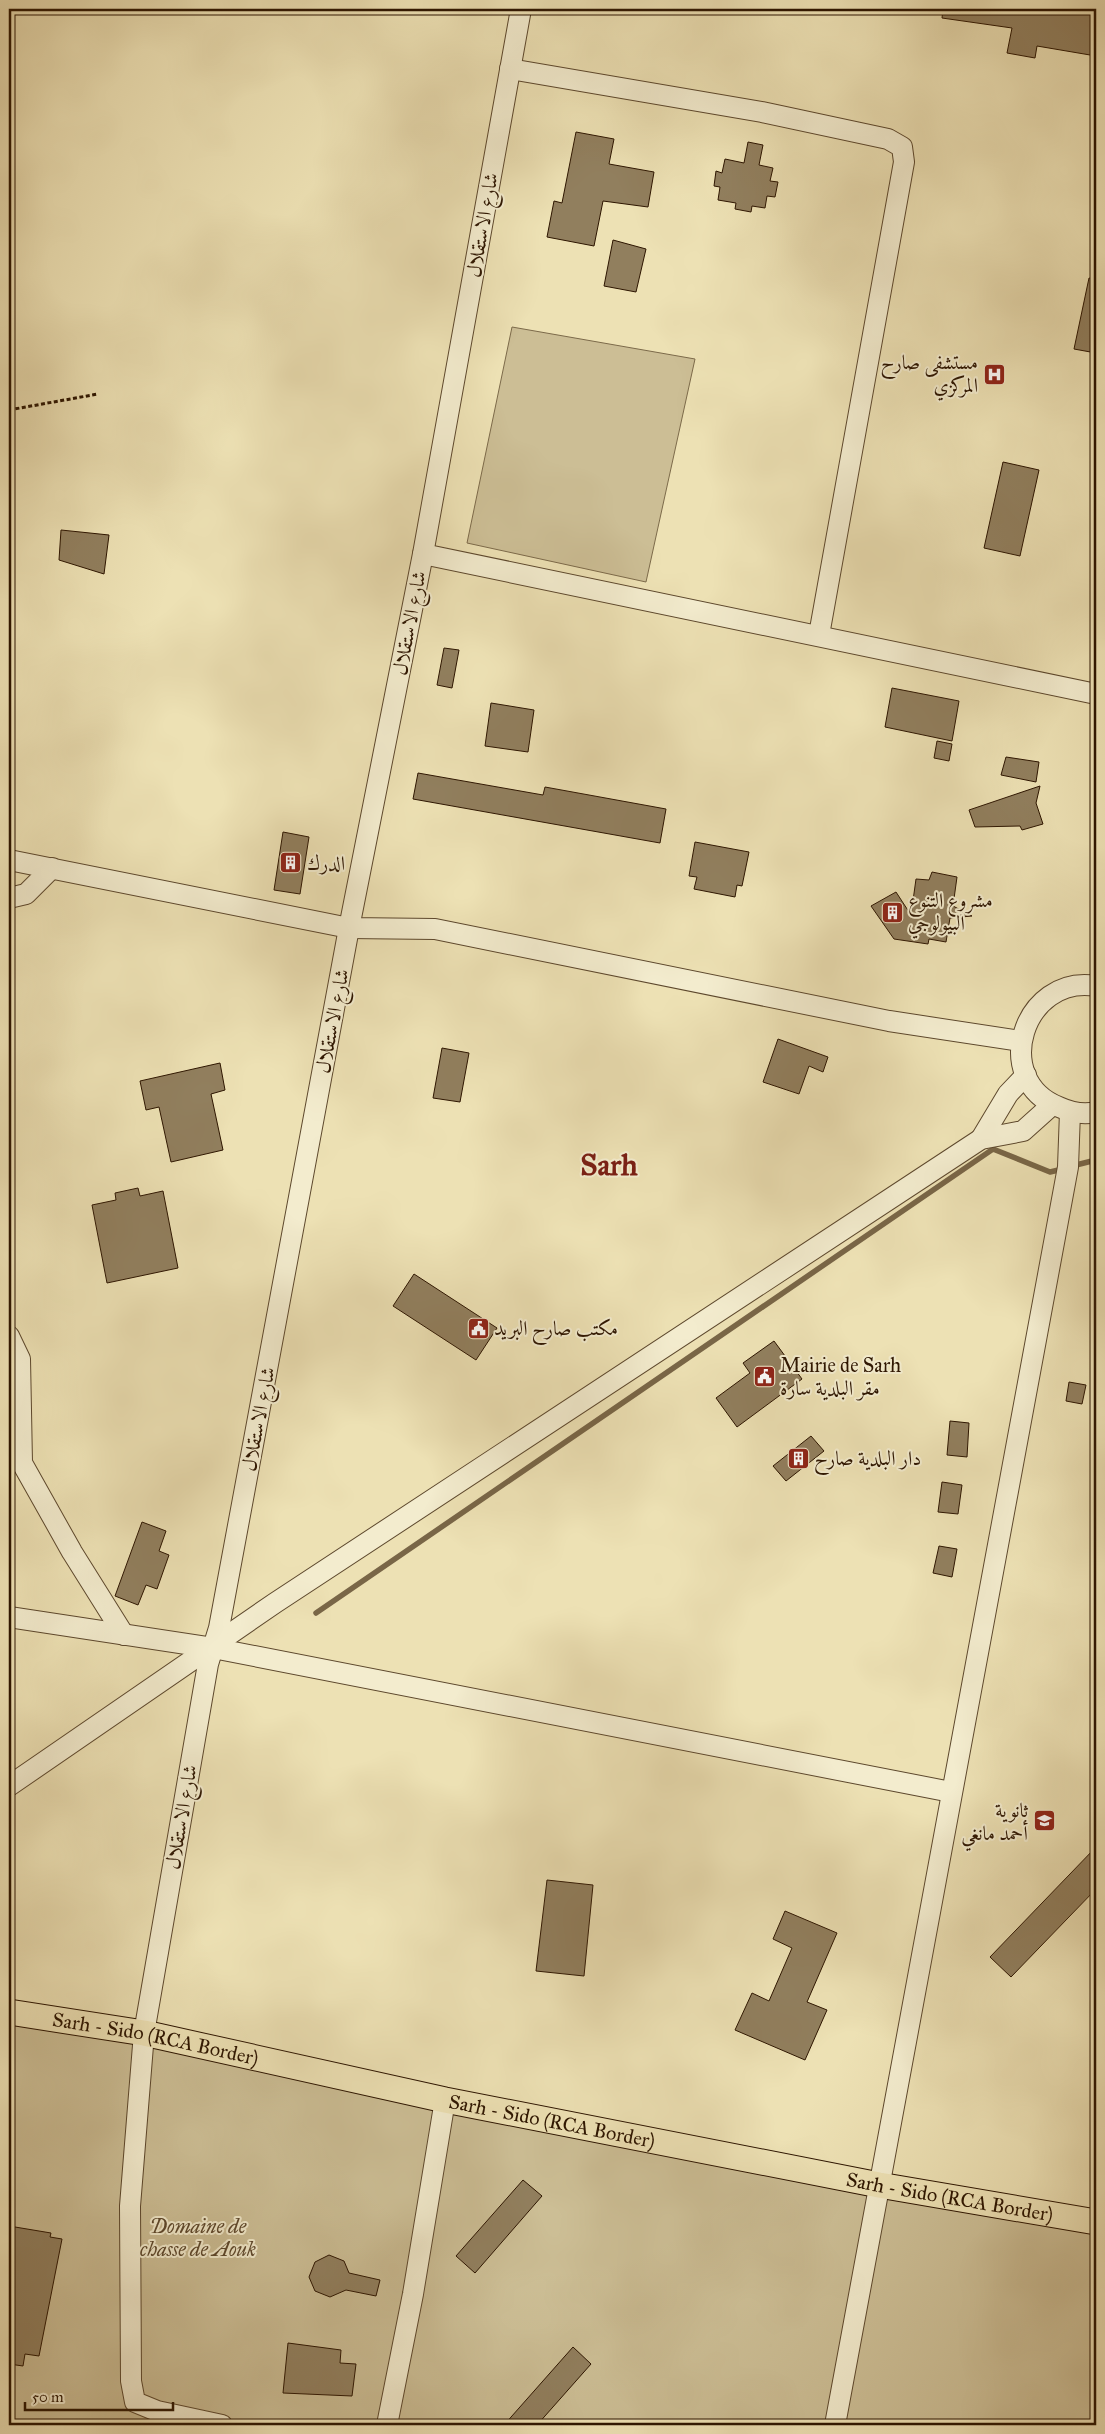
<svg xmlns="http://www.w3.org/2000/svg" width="1105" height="2434" viewBox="0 0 1105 2434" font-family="'IM FELL Great Primer',Amiri,serif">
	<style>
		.green { fill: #ccbe95; stroke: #7c6a4a }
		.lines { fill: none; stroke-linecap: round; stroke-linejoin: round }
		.stream { stroke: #796647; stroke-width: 5.5 }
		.building { fill: #917f5e; stroke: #2d1500 }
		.minor-casing { stroke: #5d482d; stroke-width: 22 }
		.major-casing { stroke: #2d1500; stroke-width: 27 }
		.path { stroke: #2d1500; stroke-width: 3; stroke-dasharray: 4 2.5; stroke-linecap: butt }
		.minor { stroke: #f3ecce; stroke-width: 20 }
		.major { stroke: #ede1b4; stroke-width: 25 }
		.labels { text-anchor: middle; stroke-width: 4; stroke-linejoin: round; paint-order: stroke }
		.street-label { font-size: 20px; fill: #2d1500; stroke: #f3ecce }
		.poi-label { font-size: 20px; fill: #2d1500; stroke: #f3ecce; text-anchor: start }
		.park-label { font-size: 20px; font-style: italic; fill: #5d482d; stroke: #f3ecce }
		.town-label { font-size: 30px; font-weight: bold; fill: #7a1f14; stroke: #f3ecce }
	</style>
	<rect width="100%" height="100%" fill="#ede1b4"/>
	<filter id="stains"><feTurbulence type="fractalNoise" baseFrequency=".004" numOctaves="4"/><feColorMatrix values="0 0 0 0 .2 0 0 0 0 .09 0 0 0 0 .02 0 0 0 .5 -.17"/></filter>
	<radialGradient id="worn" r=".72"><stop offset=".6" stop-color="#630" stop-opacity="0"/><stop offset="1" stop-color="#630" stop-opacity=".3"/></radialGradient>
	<!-- green -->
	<g class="green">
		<path d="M512,327L695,359L646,582L467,543Z"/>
		<path d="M9,2012L1096,2222V2425H9Z"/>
	</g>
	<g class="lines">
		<!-- stream -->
		<g class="stream">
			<path d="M1072,1166L1096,1160"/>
			<path d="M316,1613L993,1149L1050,1172L1063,1169"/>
		</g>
	</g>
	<!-- building -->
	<g class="building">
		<path d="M943,9H1096V56L1037,46L1035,58L1007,53L1012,28L942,18Z"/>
		<path d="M576,132L614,139L609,164L654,172L648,207L603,201L594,246L547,237L554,201L562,203Z"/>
		<path d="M748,142L763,145L759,165L773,168L770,181L778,182L775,197L767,196L765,208L752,206L751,212L735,209L736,203L718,200L720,187L714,186L716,171L722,173L725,159L744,163Z"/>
		<path d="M613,240L646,249L636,292L604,286Z"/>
		<path d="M1089,278L1096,279V353L1074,349Z"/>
		<path d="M1003,462L1039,470L1020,556L984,548Z"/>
		<path d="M61,530L109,535L104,574L59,560Z"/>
		<path d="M444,648L459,650L452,688L437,685Z"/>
		<path d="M892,688L959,701L952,741L885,727Z"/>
		<path d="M491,703L534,710L528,752L485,746Z"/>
		<path d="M937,741L952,744L949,761L934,758Z"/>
		<path d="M1006,757L1039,762L1036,782L1001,775Z"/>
		<path d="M418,773L543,795L545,787L666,809L660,843L413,799Z"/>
		<path d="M1040,786L1036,803L1043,824L1022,830L1020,826L975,827L969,810Z"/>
		<path d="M283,832L309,837L300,894L274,890Z"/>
		<path d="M695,842L749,852L742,886L737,885L735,897L694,889L697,877L689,876Z"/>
		<path d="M932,872L957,877L953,906L972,916L950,918L946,942L929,939L928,944L894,939L871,906L896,892L911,915L916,879L929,880Z"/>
		<path d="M778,1039L828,1057L823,1072L809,1066L799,1094L763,1082Z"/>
		<path d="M442,1048L469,1053L460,1102L433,1098Z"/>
		<path d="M220,1063L225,1090L211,1094L223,1150L171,1162L159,1107L146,1110L140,1081Z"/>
		<path d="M138,1188L140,1196L163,1191L178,1268L107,1283L92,1205L116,1200L115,1193Z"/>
		<path d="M414,1274L497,1328L476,1360L393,1306Z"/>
		<path d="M774,1341L802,1379L737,1427L716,1398L750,1373L743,1363Z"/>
		<path d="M1069,1382L1086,1385L1082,1404L1066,1401Z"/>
		<path d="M950,1421L969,1423L967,1457L947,1455Z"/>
		<path d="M811,1436L824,1451L786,1481L773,1466Z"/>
		<path d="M942,1482L962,1485L958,1514L938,1512Z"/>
		<path d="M142,1522L166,1531L159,1551L169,1555L157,1589L146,1585L138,1605L115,1596Z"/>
		<path d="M939,1546L957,1549L952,1577L933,1573Z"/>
		<path d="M1096,1847V1889L1011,1977L990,1957Z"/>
		<path d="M547,1880L593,1885L584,1976L536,1971Z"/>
		<path d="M785,1911L837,1933L807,2002L827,2010L805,2060L735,2030L752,1993L769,2001L792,1948L773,1939Z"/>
		<path d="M523,2180L542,2196L475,2273L456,2256Z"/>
		<path d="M9,2226L51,2233L50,2237L62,2239L39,2356L25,2354L23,2366L9,2364Z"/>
		<path d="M329,2255L344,2261L349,2273L380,2280L376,2296L346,2290L330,2297L315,2291L309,2277L315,2262Z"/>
		<path d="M288,2343L341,2350L340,2363L356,2364L352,2396L283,2393Z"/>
		<path d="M573,2347L591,2364L537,2425H504Z"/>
	</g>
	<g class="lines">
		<defs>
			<g id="minor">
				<path d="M510,69L762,112L888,139L902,147L904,162L819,635"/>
				<path d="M423,554L1096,694"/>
				<path d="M9,860L349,928L435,929L889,1021L1021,1041"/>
				<path d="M9,898L26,894L52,868"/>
				<path d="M1096,986C1023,974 990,1080 1059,1107C1070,1112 1084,1115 1096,1112"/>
				<path d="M981,1139L1008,1094L1026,1075"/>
				<path d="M9,1336L20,1359L22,1463L72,1552L124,1635"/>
				<path d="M9,1617L213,1648L951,1792"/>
				<path d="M9,1786L275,1603L981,1139L1023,1131L1052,1105"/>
				<path d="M222,2425L157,2411L135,2402L131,2381L130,2206L144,2033L208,1664L219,1628L349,928L423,554L521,9"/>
				<path d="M387,2425L413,2294L445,2100"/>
				<path d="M835,2425L1068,1167L1070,1112"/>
			</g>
			<g id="major">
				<path id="s1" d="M9,2012L144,2033L445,2100L879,2185L1096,2222"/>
			</g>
		</defs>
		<!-- minor casing -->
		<use href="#minor" class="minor-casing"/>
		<!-- major casing -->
		<use href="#major" class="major-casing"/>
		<!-- path -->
		<path class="path" d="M9,410L98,394"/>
		<!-- minor -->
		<use href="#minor" class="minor"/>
		<!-- major -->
		<use href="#major" class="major"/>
	</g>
	<!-- icons -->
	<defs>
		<symbol id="hospital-square" viewBox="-11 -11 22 22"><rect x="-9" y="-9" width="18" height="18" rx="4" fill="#8f2418" stroke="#f3ecce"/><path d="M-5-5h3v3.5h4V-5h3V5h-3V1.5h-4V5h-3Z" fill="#fff"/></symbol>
		<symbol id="building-square" viewBox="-11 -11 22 22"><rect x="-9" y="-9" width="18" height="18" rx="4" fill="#8f2418" stroke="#f3ecce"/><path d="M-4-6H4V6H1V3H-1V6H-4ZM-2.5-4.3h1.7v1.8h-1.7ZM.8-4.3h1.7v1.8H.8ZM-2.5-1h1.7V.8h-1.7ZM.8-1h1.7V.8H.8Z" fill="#fff"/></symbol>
		<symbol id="civic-square" viewBox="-11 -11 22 22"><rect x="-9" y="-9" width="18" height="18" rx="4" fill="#8f2418" stroke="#f3ecce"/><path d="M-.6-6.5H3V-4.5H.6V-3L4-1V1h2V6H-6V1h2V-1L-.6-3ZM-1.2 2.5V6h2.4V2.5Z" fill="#fff"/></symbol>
		<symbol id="school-square" viewBox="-11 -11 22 22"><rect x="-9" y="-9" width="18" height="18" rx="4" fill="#8f2418" stroke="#f3ecce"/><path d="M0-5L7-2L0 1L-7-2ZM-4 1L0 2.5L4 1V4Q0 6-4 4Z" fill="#fff"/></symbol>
	</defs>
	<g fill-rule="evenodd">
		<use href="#hospital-square" x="982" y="362" width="25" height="25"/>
		<use href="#building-square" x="278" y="850" width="25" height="25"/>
		<use href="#building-square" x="880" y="900" width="25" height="25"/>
		<use href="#civic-square" x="466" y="1316" width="25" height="25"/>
		<use href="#civic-square" x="752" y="1364" width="25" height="25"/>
		<use href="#building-square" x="786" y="1446" width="25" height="25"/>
		<use href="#school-square" x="1032" y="1808" width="25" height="25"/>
	</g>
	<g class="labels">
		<!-- street labels -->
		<g class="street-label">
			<text transform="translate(482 225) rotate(-80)" y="7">شارع الاستقلال</text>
			<text transform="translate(409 623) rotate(-79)" y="7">شارع الاستقلال</text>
			<text transform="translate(332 1021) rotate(-79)" y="7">شارع الاستقلال</text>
			<text transform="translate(258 1419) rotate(-79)" y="7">شارع الاستقلال</text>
			<text transform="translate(181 1817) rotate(-80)" y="7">شارع الاستقلال</text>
			<text dy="7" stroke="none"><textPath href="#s1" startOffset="149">Sarh - Sido (RCA Border)</textPath></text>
			<text dy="7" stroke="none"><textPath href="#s1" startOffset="554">Sarh - Sido (RCA Border)</textPath></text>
			<text dy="7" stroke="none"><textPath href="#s1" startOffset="959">Sarh - Sido (RCA Border)</textPath></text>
		</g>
		<!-- poi labels -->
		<g class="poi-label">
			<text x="978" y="369" text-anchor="end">مستشفى صارح<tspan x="978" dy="23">المركزي</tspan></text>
			<text x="307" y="870">الدرك</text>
			<text x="908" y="907">مشروع التنوع<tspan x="908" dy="23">البيولوجي</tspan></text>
			<text x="494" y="1335">مكتب صارح البريد</text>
			<text x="780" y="1372">Mairie de Sarh<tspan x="780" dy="23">مقر البلدية سارة</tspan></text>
			<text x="814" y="1465">دار البلدية صارح</text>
			<text x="1028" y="1817" text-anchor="end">ثانوية<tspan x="1028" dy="23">أحمد مانغي</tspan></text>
		</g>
		<!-- park labels -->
		<g class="park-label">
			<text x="198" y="2233">Domaine de<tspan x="198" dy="23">chasse de Aouk</tspan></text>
		</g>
		<!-- town labels -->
		<g class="town-label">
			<text x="609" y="1175">Sarh</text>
		</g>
	</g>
	<!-- margin -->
	<rect width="1105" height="2434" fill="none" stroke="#ede1b4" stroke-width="30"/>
	<rect x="10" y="10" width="1085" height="2414" fill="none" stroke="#2d1500" stroke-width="2.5"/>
	<rect x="15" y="15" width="1075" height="2404" fill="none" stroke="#2d1500"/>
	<!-- scale -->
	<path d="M25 2402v8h148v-8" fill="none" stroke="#2d1500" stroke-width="2.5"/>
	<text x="32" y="2402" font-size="15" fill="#2d1500" stroke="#f3ecce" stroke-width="4" paint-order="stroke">50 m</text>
	<rect width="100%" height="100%" filter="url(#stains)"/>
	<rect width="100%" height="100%" fill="url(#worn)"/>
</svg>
